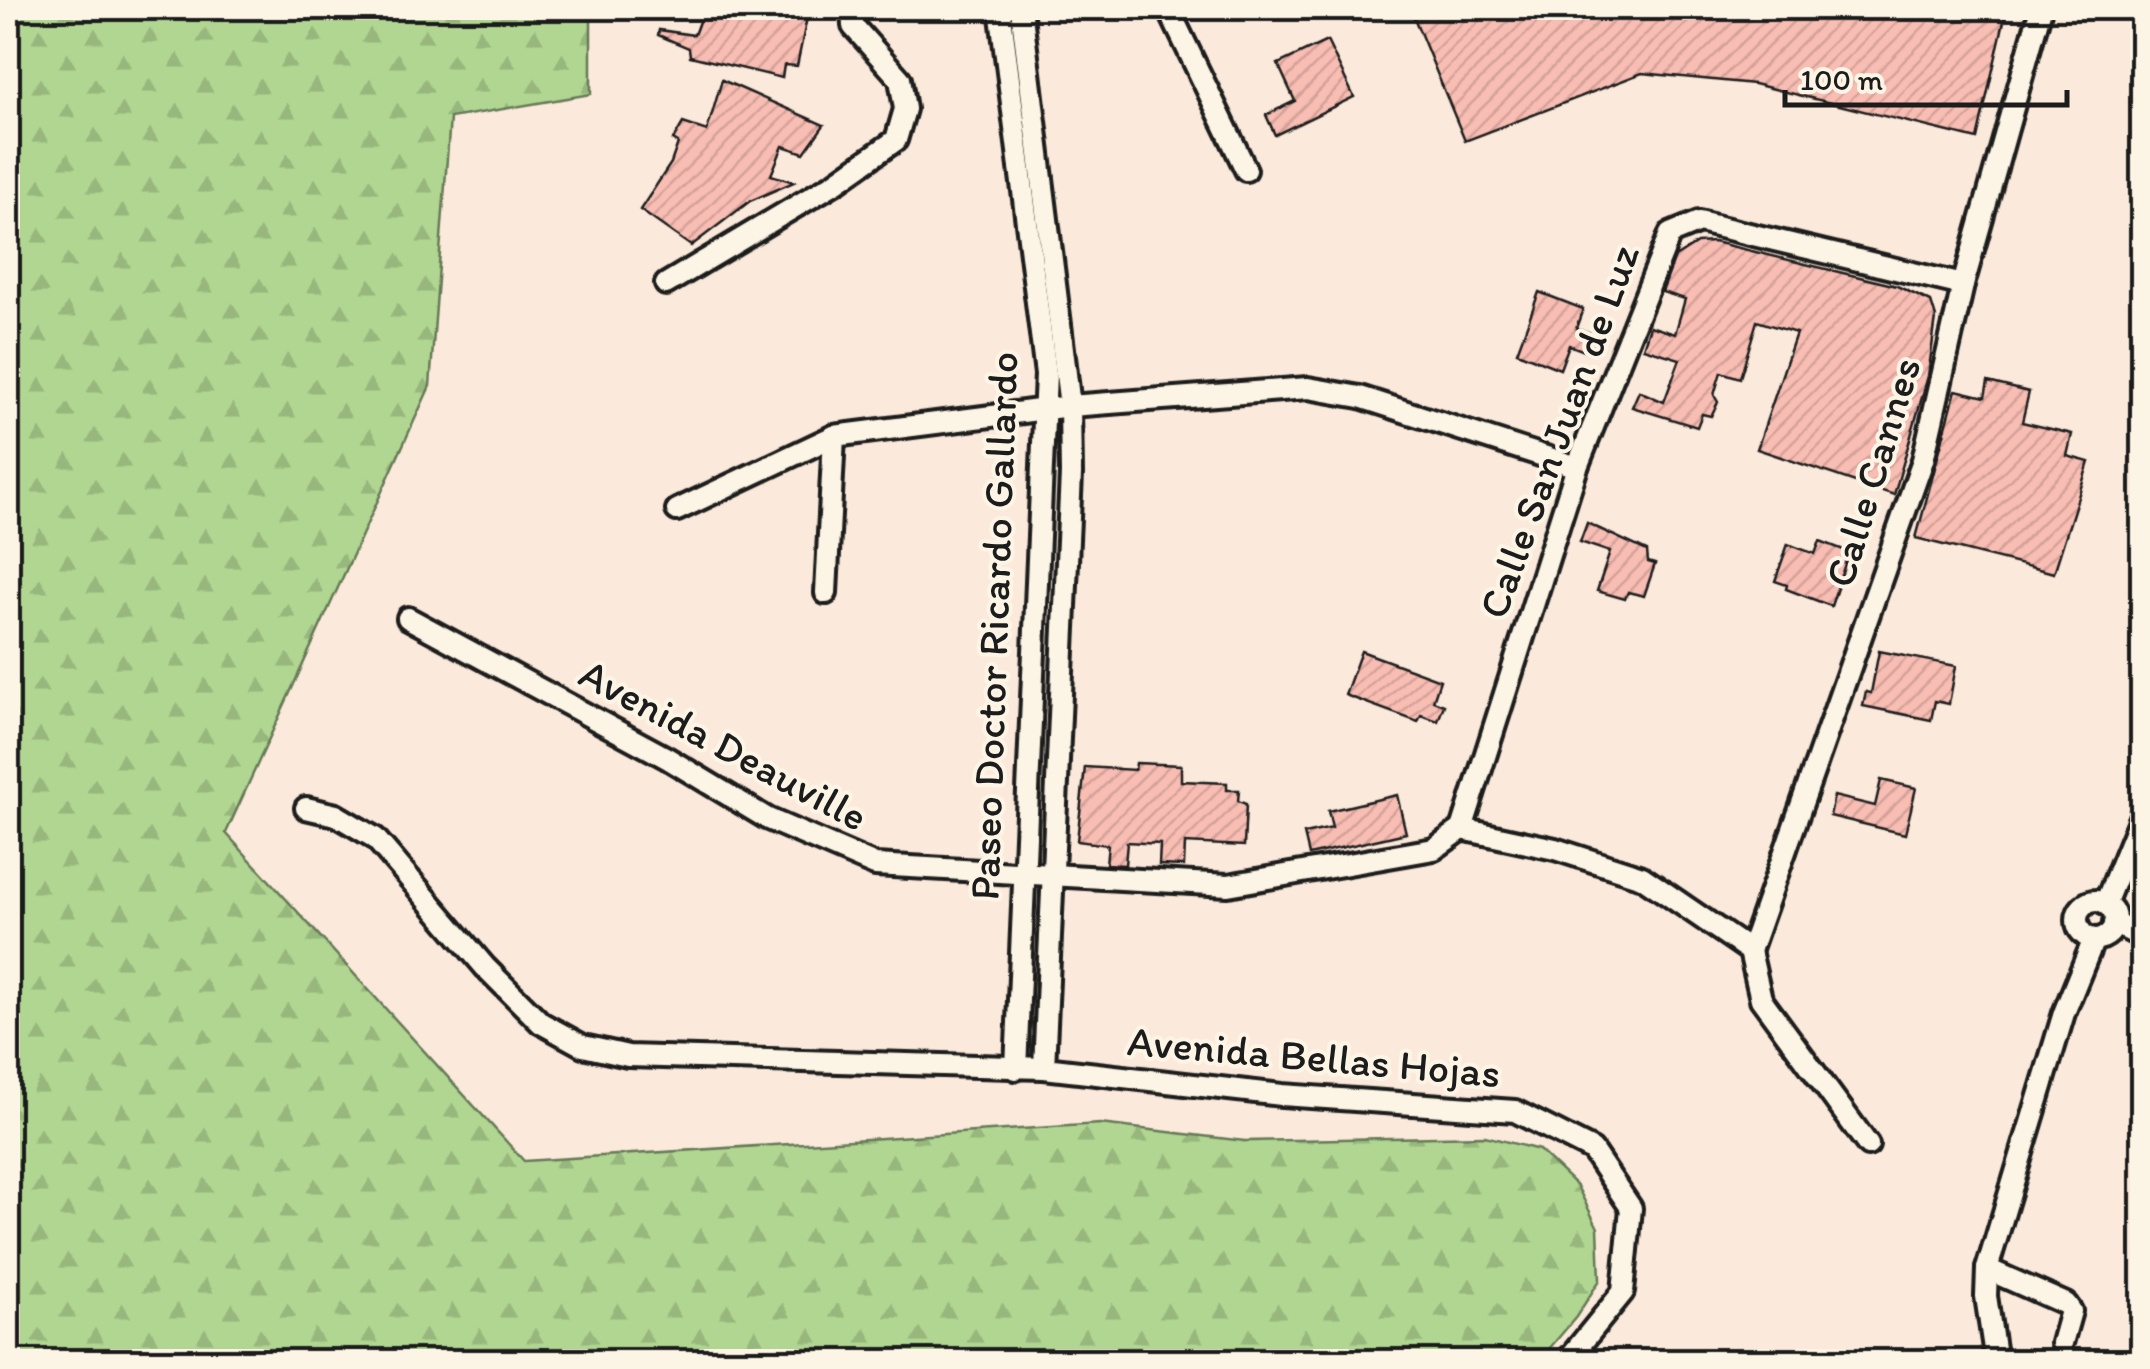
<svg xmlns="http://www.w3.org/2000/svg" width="2150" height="1369" viewBox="0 0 2150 1369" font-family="Itim,sans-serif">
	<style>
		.forest { fill: url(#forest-firs); stroke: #667957; stroke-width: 2.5 }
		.building { fill: url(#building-hatch); stroke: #1c1c1c; stroke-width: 2.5 }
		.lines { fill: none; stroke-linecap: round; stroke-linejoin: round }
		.street-casing { stroke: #1c1c1c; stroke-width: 28 }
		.street { stroke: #fcf5e5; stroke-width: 20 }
		.labels { text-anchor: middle; stroke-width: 8; stroke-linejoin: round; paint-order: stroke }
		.street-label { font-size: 42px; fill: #1c1c1c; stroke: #fcf5e5 }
	</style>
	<defs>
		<pattern id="forest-firs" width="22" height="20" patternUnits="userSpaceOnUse" patternTransform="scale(2.5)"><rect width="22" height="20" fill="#b0d692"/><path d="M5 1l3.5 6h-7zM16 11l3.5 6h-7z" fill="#97b77d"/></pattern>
		<pattern id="building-hatch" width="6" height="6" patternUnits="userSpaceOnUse" patternTransform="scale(2.5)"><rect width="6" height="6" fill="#f8bdb3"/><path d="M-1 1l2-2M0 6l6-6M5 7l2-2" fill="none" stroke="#d4a299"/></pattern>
	</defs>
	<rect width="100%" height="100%" fill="#fbeadb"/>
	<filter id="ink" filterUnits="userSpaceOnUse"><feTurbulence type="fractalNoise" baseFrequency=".01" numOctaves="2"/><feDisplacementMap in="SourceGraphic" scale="20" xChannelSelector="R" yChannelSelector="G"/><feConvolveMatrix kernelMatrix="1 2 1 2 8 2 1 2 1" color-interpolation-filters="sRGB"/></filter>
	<g filter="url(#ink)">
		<!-- forest -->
		<path class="forest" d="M8,8H591V94L450,118L430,386L226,833L524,1161L1100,1124L1245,1141L1485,1136L1539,1150L1577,1186L1598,1228L1600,1280L1576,1317L1538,1362L8,1361Z"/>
		<!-- building -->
		<g class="building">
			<path d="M704,8H809L797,66L784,65L782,78L690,56L689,48L658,35L659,30L694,35Z"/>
			<path d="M1410,8H1732L1768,19L1770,8H2007L1977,139L1754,84L1642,73L1465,141Z"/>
			<path d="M1327,41L1354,97L1275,135L1266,115L1295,101L1278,64Z"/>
			<path d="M722,80L824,125L804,153L783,146L771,175L794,182L750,201L691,246L640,210L671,163L678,143L673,140L683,123L707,131Z"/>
			<path d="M1714,242L1897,286L1931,302L1936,318L1928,376L1894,495L1757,449L1796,333L1757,321L1740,378L1721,372L1714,395L1718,402L1711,416L1702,414L1697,427L1632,407L1639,391L1664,402L1680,359L1643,348L1650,326L1675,334L1685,299L1662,292L1675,257L1697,243Z"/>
			<path d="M1539,292L1583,309L1576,328L1596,335L1590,353L1569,345L1560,369L1517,352Z"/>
			<path d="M1988,382L2029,392L2022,422L2072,434L2067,456L2089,462L2054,573L1916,538L1956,390L1985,397Z"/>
			<path d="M1587,523L1647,551L1648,562L1655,564L1644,596L1628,592L1625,599L1597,591L1610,552L1580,542Z"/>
			<path d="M1820,541L1849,552L1831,606L1786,589L1787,585L1775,581L1788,544L1815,554Z"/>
			<path d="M1361,651L1440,680L1433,701L1444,705L1438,721L1421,715L1418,722L1345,695Z"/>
			<path d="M1879,651L1956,666L1949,704L1935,701L1931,720L1863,706L1866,692L1871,693Z"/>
			<path d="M1136,763L1181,765V781L1227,783V790H1239L1238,801L1246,804L1244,846L1185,843L1184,866L1159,865L1160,844L1127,842L1125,865L1106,864L1108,845L1077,841L1085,767L1135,770Z"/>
			<path d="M1881,780L1916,788L1905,834L1830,816L1834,796L1875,806Z"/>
			<path d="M1397,795L1406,833L1309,855L1304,834L1332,828L1328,811Z"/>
		</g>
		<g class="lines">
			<defs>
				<g id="street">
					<path d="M1000,8L1046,374L1016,1069"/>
					<path d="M1021,8L1070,406L1071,474L1044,1068"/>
					<path d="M1168,8L1246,170"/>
					<path d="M666,284L835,183L896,140L905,109L900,79L853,26L852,8"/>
					<path d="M677,510L834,436L1070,406L1308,388L1360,397L1577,467"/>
					<path d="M826,593L834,436"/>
					<path d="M408,618L667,758L768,819L875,865L1228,885L1434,849L1462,829L1555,849L1642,877L1750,951L1761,999L1868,1145"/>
					<path d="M306,808L336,815L375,838L485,967L541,1023L583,1046L628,1056L1044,1068L1282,1095L1515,1111L1592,1150L1631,1208L1623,1292L1566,1362"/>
					<path d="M1462,829L1577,467L1670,234L1699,222L1963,285"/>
					<circle cx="2096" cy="920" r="19"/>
					<path d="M2105,904L2142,813"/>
					<path d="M2114,923L2142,937"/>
					<path d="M1750,951L1923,460L1963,285L2041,8"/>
					<path d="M1987,1269L2066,1304L2071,1311L2062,1343"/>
					<path d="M1996,1362L1986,1296L1987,1269L2064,1013L2094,939"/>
				</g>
			</defs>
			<!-- street casing -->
			<use href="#street" class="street-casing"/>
			<!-- street -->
			<use href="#street" class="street"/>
		</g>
	</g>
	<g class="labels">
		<!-- street labels -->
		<g class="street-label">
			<text transform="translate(1558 431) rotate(-70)" y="15">Calle San Juan de Luz</text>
			<text transform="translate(1872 472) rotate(-73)" y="15">Calle Cannes</text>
			<text transform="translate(993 626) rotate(-88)" y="15">Paseo Doctor Ricardo Gallardo</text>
			<text transform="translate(724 744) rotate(28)" y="15">Avenida Deauville</text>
			<text transform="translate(1314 1056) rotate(5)" y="15">Avenida Bellas Hojas</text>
		</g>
	</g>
	<!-- margin -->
	<rect width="2150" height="1369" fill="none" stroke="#fcf5e5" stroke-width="40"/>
	<rect x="20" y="20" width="2110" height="1329" fill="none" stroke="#1c1c1c" stroke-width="4" filter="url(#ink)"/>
	<!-- scale -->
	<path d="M1785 90v15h282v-15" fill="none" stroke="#1c1c1c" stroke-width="5"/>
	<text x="1800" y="90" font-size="30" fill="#1c1c1c" stroke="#fcf5e5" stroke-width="8" paint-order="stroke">100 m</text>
</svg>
